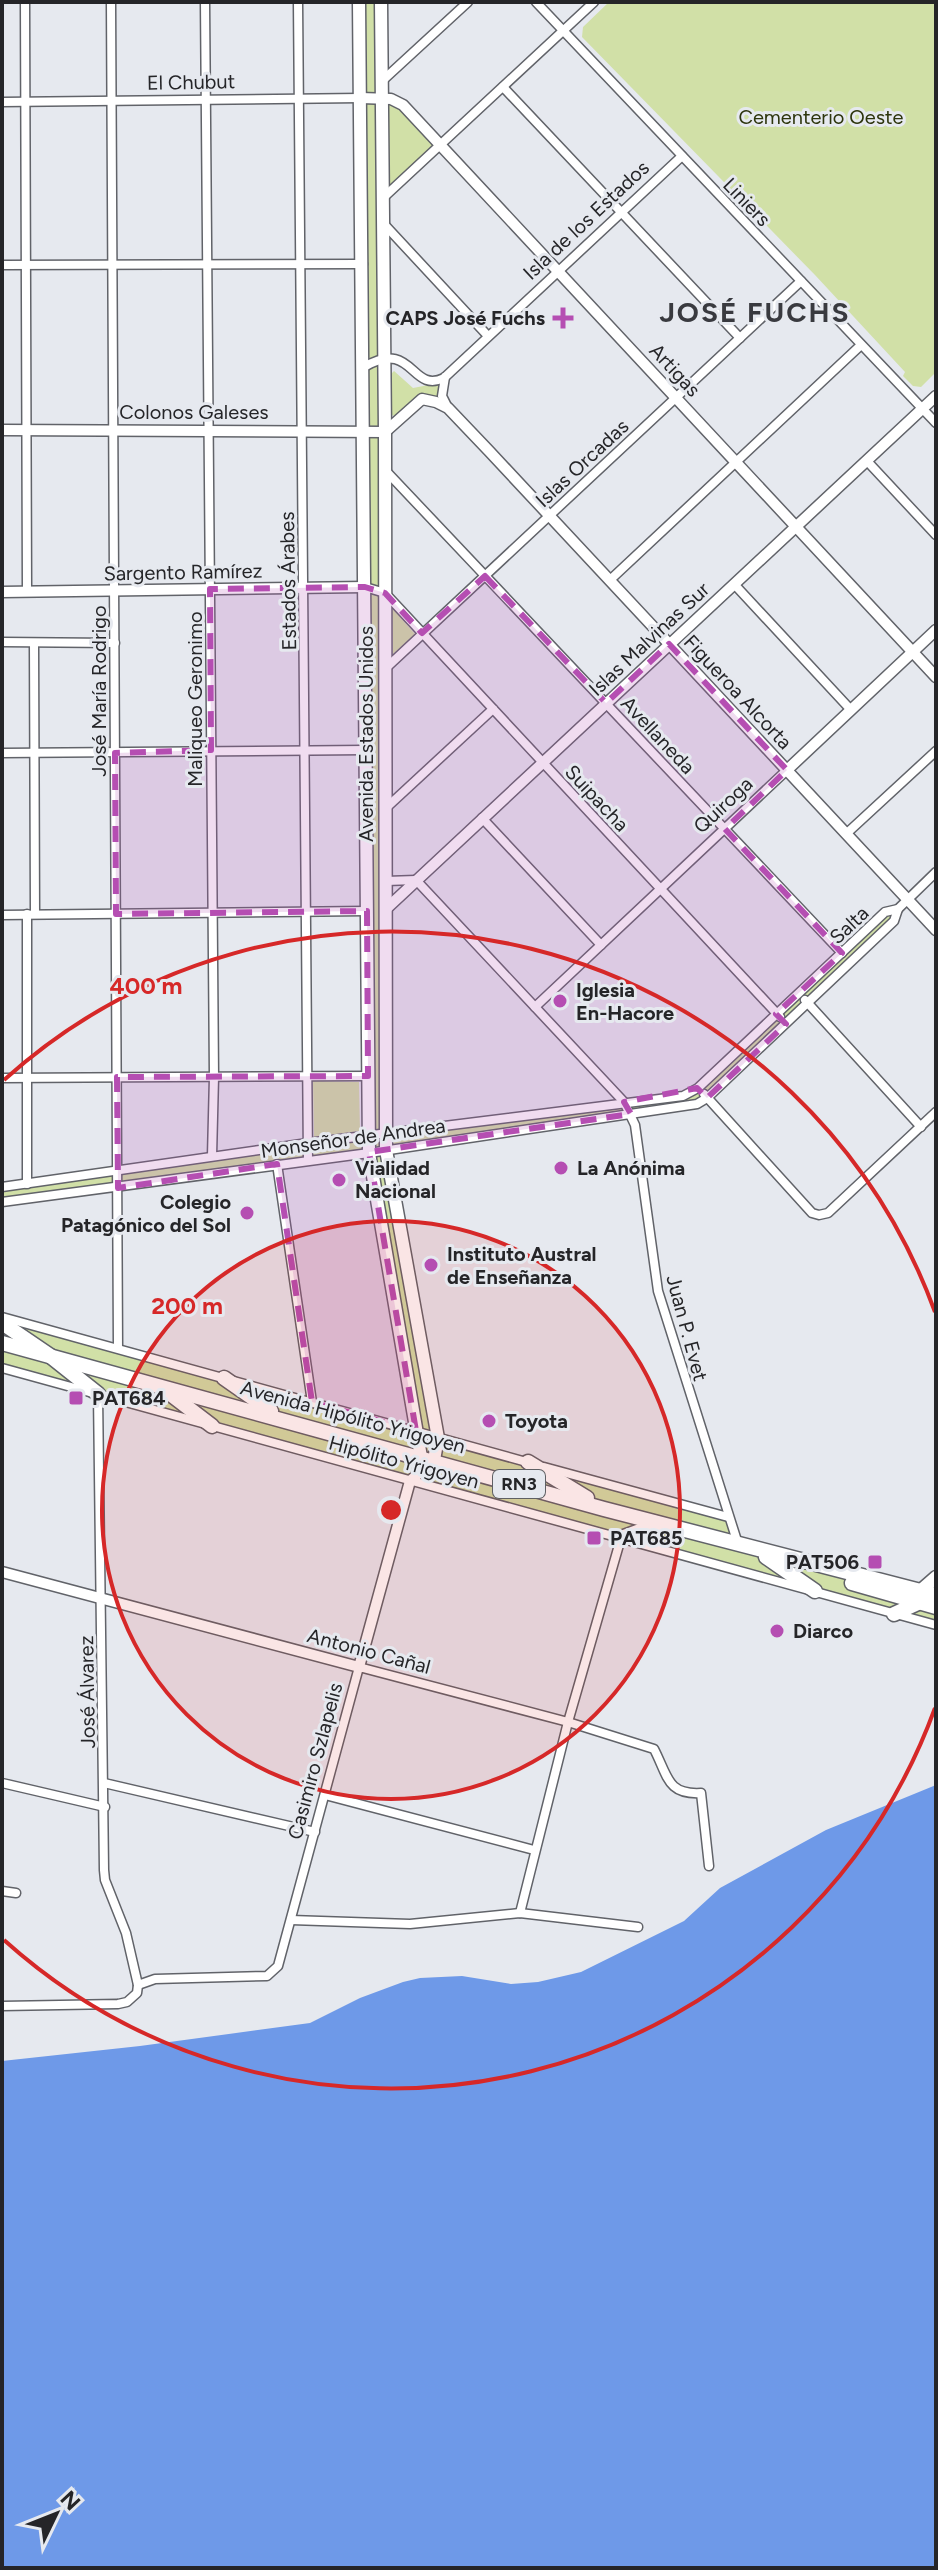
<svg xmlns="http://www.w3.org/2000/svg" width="938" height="2570" viewBox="0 0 938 2570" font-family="Figtree,sans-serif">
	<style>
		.green { fill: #d1e0a7 }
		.water { fill: #6e99e8 }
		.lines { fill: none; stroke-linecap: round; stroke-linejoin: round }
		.minor-casing { stroke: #616369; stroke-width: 11 }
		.tertiary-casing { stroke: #616369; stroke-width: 13 }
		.secondary-casing { stroke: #616369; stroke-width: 15 }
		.trunk-casing { stroke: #616369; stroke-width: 17 }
		.minor { stroke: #fff; stroke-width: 8 }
		.tertiary { stroke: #fff; stroke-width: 10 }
		.secondary { stroke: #fff; stroke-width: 12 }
		.trunk { stroke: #fff; stroke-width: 14 }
		.marked { fill: #b54eb2; fill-opacity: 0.2; stroke: #b54eb2; stroke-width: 6; stroke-dasharray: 16 10; stroke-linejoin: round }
		.ring { fill: none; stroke: #d62828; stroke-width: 4 }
		.poi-dot { fill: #b54eb2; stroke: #e6e9ef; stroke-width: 3 }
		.labels { text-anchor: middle; stroke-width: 6; stroke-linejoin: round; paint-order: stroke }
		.shield { fill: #e6e9ef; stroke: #5f6064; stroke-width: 2 }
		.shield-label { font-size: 18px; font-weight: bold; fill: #252528 }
		.street-label { font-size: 20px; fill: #252528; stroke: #e6e9ef }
		.park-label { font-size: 20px; fill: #2d350c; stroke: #e6e9ef }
		.poi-label { font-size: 20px; font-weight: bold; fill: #252528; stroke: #e6e9ef; text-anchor: start }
		.district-label { font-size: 28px; font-weight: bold; letter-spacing: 2px; fill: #393a3f; stroke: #e6e9ef }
		.centre { fill: #d62828; stroke: #e6e9ef; stroke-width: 4 }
		.ring-label { font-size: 24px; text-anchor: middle; font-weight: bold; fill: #d62828; stroke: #e6e9ef; stroke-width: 6; stroke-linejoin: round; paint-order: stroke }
	</style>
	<rect width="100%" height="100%" fill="#e6e9ef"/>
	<!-- green -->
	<g class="green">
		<path d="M359,2H381V99L403,105L438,145L383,198L386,1132L683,1096L698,1088L885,912L898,909L894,921L697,1104L387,1150L438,1437L728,1517L738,1545L936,1595V1625L2,1368V1317L415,1431L369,1153L2,1202V1187L369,1135Z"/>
		<path d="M609,2H936V372L921,387L913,386L903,376L905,372L815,275L582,37L583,27Z"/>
		<path d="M394,371L413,388L439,383V401L421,394L396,416L390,415V375Z"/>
		<path d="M392,608L415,634L393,654Z"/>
		<path d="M313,1081L359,1082L360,1131L314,1137Z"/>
	</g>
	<!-- water -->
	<path class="water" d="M936,1785V2568H2V2061L140,2046L310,2023L360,1998L403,1982L420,1978L462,1976L511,1984L538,1982L581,1972L684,1921L720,1888L826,1830Z"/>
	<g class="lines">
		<defs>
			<g id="minor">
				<path d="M25,2L27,591"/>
				<path d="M111,2L118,1348"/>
				<path d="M205,2L214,1077L212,1156"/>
				<path d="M298,2L308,1160"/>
				<path d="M536,2L936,423"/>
				<path d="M381,82L468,2"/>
				<path d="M503,87L740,338"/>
				<path d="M2,102L361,98"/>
				<path d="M383,198L594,2"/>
				<path d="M383,223L488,336"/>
				<path d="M2,265L363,264"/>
				<path d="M364,367C414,338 410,394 444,378L682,156"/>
				<path d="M445,377L442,396L448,408"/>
				<path d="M867,461L936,535"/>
				<path d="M386,471L842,953"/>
				<path d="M610,580L861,345"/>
				<path d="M734,584L851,710"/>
				<path d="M365,587L385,593L780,1017"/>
				<path d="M2,642L115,643"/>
				<path d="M34,643L35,914"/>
				<path d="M386,668L801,281"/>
				<path d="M2,753L366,750"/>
				<path d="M386,808L493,709"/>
				<path d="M482,818L601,945"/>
				<path d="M846,834L936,751"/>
				<path d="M386,881L416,880L624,1102L635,1125L658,1291L738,1544"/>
				<path d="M27,914V1184"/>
				<path d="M2,915L367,911"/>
				<path d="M805,1000L921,1127"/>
				<path d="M535,1007L787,770"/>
				<path d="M2,1078L368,1076"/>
				<path d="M704,1094L812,1213L819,1215L828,1213L936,1112"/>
				<path d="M277,1164L312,1402"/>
				<path d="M2,1187L308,1143L683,1096L698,1088L885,912L898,909L936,872"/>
				<path d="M2,1202L369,1153L697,1104L707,1098L894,921L898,909"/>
				<path d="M2,1317L530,1463"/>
				<path d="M2,1368L936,1625"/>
				<path d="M544,1467L728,1517"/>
				<path d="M2,1783L105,1807"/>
				<path d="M104,1783L315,1832"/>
				<path d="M325,1795L534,1850"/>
				<path d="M2,1891L16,1893"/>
				<path d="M520,1913L568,1722L621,1538"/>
				<path d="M291,1920L410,1924L520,1913L638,1927"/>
				<path d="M138,1985L155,1979L267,1976L278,1966L359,1667L568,1722L654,1749C668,1776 667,1795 701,1793L709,1866"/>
				<path d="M2,2006L118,2004L127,2002L137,1993L138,1985L126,1933L105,1880L104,1870L98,1394"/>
			</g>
			<g id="tertiary">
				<path d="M361,98L391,99L403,105L936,677"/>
				<path d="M2,430L385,432L422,399L436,402L448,408L489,451L936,930"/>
				<path d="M2,592L365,587"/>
				<path d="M787,770L936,630"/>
				<path d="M386,909L936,396"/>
				<path d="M2,1572L359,1667L410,1481L434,1460"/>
			</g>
			<g id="secondary">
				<path d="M359,2L369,1153L421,1457"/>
				<path d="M381,2L385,432L386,1150L438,1438L434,1460"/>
				<path d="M920,1595V1591L936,1577"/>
			</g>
			<g id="trunk">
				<path d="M2,1323L49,1355L98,1394"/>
				<path d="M2,1343L604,1509L936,1595"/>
				<path d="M224,1378L271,1411"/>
				<path d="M165,1390L212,1426"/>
				<path d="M528,1462L587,1498"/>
				<path d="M621,1538L659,1524"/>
				<path d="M766,1557L815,1591"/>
				<path d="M852,1583L936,1607"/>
				<path d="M894,1614L918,1603"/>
			</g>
		</defs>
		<!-- minor casing -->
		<use href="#minor" class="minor-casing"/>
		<!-- tertiary casing -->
		<use href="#tertiary" class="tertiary-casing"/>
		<!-- secondary casing -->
		<use href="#secondary" class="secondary-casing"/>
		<!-- trunk casing -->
		<use href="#trunk" class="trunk-casing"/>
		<!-- minor -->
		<use href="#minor" class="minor"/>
		<!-- tertiary -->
		<use href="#tertiary" class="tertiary"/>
		<!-- secondary -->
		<use href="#secondary" class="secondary"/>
		<!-- trunk -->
		<use href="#trunk" class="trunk"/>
	</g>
	<!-- marked area -->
	<path class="marked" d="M485,576L606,703L669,644L787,770L725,829L842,953L776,1014L786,1024L707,1098L697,1088L624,1102L631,1114L369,1152L416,1431L312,1402L277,1164L118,1188L117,1077L368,1076L367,911L116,914L115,753L211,750L210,589L365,587L385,593L422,633Z"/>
	<!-- distance rings -->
	<circle cx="391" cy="1510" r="289" fill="#d62828" fill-opacity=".12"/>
	<g class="ring">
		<circle cx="391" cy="1510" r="289"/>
		<path d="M935 1708A579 579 0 0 1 4 1940M4 1080A579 579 0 0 1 935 1312"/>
	</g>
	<!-- markers -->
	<g class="poi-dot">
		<path d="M559 306h8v8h8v8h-8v8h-8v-8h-8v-8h8z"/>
		<circle cx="560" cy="1001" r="8"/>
		<circle cx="561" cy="1168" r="8"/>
		<circle cx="339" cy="1180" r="8"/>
		<circle cx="247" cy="1213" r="8"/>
		<circle cx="431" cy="1265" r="8"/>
		<rect x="68" y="1390" width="16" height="16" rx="4"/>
		<circle cx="489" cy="1421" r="8"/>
		<rect x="586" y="1530" width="16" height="16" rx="4"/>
		<rect x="867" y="1554" width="16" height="16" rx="4"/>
		<circle cx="777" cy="1631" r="8"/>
	</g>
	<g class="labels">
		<!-- shield labels -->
		<rect class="shield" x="493" y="1470" width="52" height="28" rx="6"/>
		<g class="shield-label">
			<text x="519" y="1490">RN3</text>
		</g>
		<!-- street labels -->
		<g class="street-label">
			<text transform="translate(191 82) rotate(-1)" y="7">El Chubut</text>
			<text transform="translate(747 202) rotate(46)" y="7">Liniers</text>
			<text transform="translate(586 220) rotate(-43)" y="7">Isla de los Estados</text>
			<text transform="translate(675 370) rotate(47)" y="7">Artigas</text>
			<text x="194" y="419">Colonos Galeses</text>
			<text transform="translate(582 463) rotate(-43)" y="7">Islas Orcadas</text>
			<text transform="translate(183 572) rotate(-1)" y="7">Sargento Ramírez</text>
			<text transform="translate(288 581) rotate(-91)" y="7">Estados Árabes</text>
			<text transform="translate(649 639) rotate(-43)" y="7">Islas Malvinas Sur</text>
			<text transform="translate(99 691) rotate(-90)" y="7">José María Rodrigo</text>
			<text transform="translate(738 692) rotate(47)" y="7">Figueroa Alcorta</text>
			<text transform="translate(195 699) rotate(-90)" y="7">Maliqueo Geronimo</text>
			<text transform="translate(366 734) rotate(-90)" y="7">Avenida Estados Unidos</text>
			<text transform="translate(658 735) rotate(47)" y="7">Avellaneda</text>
			<text transform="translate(597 798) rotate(47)" y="7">Suipacha</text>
			<text transform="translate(723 805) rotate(-43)" y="7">Quiroga</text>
			<text transform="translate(849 925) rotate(-43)" y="7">Salta</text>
			<text transform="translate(353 1138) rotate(-8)" y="7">Monseñor de Andrea</text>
			<text transform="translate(687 1328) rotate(75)" y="7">Juan P. Evet</text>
			<text transform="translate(353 1417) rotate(15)" y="7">Avenida Hipólito Yrigoyen</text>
			<text transform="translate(404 1462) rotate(15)" y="7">Hipólito Yrigoyen</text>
			<text transform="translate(369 1651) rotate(15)" y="7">Antonio Cañal</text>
			<text transform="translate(87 1692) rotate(-91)" y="7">José Álvarez</text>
			<text transform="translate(315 1761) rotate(-75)" y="7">Casimiro Szlapelis</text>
		</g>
		<!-- park labels -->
		<g class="park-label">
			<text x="821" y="124">Cementerio Oeste</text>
		</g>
		<!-- poi labels -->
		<g class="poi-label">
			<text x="545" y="325" text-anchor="end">CAPS José Fuchs</text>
			<text x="576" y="997">Iglesia<tspan x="576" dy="23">En-Hacore</tspan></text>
			<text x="355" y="1175">Vialidad<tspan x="355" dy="23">Nacional</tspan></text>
			<text x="577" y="1175">La Anónima</text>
			<text x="231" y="1209" text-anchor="end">Colegio<tspan x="231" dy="23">Patagónico del Sol</tspan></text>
			<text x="447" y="1261">Instituto Austral<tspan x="447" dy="23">de Enseñanza</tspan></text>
			<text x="92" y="1405">PAT684</text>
			<text x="505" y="1428">Toyota</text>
			<text x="610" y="1545">PAT685</text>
			<text x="859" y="1569" text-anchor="end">PAT506</text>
			<text x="793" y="1638">Diarco</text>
		</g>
		<!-- district labels -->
		<g class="district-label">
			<text x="755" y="322">JOSÉ FUCHS</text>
		</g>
	</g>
	<circle cx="391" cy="1510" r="12" class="centre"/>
	<g class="ring-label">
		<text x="146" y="994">400 m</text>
		<text x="187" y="1314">200 m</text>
	</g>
	<!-- border -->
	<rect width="938" height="2570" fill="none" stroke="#252528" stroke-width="8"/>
	<!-- north arrow -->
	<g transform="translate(56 2514) rotate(47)" stroke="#e6e9ef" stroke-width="6" paint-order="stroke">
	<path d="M0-6L14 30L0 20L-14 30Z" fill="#252528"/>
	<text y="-12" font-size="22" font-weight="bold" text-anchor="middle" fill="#252528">N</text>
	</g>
</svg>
